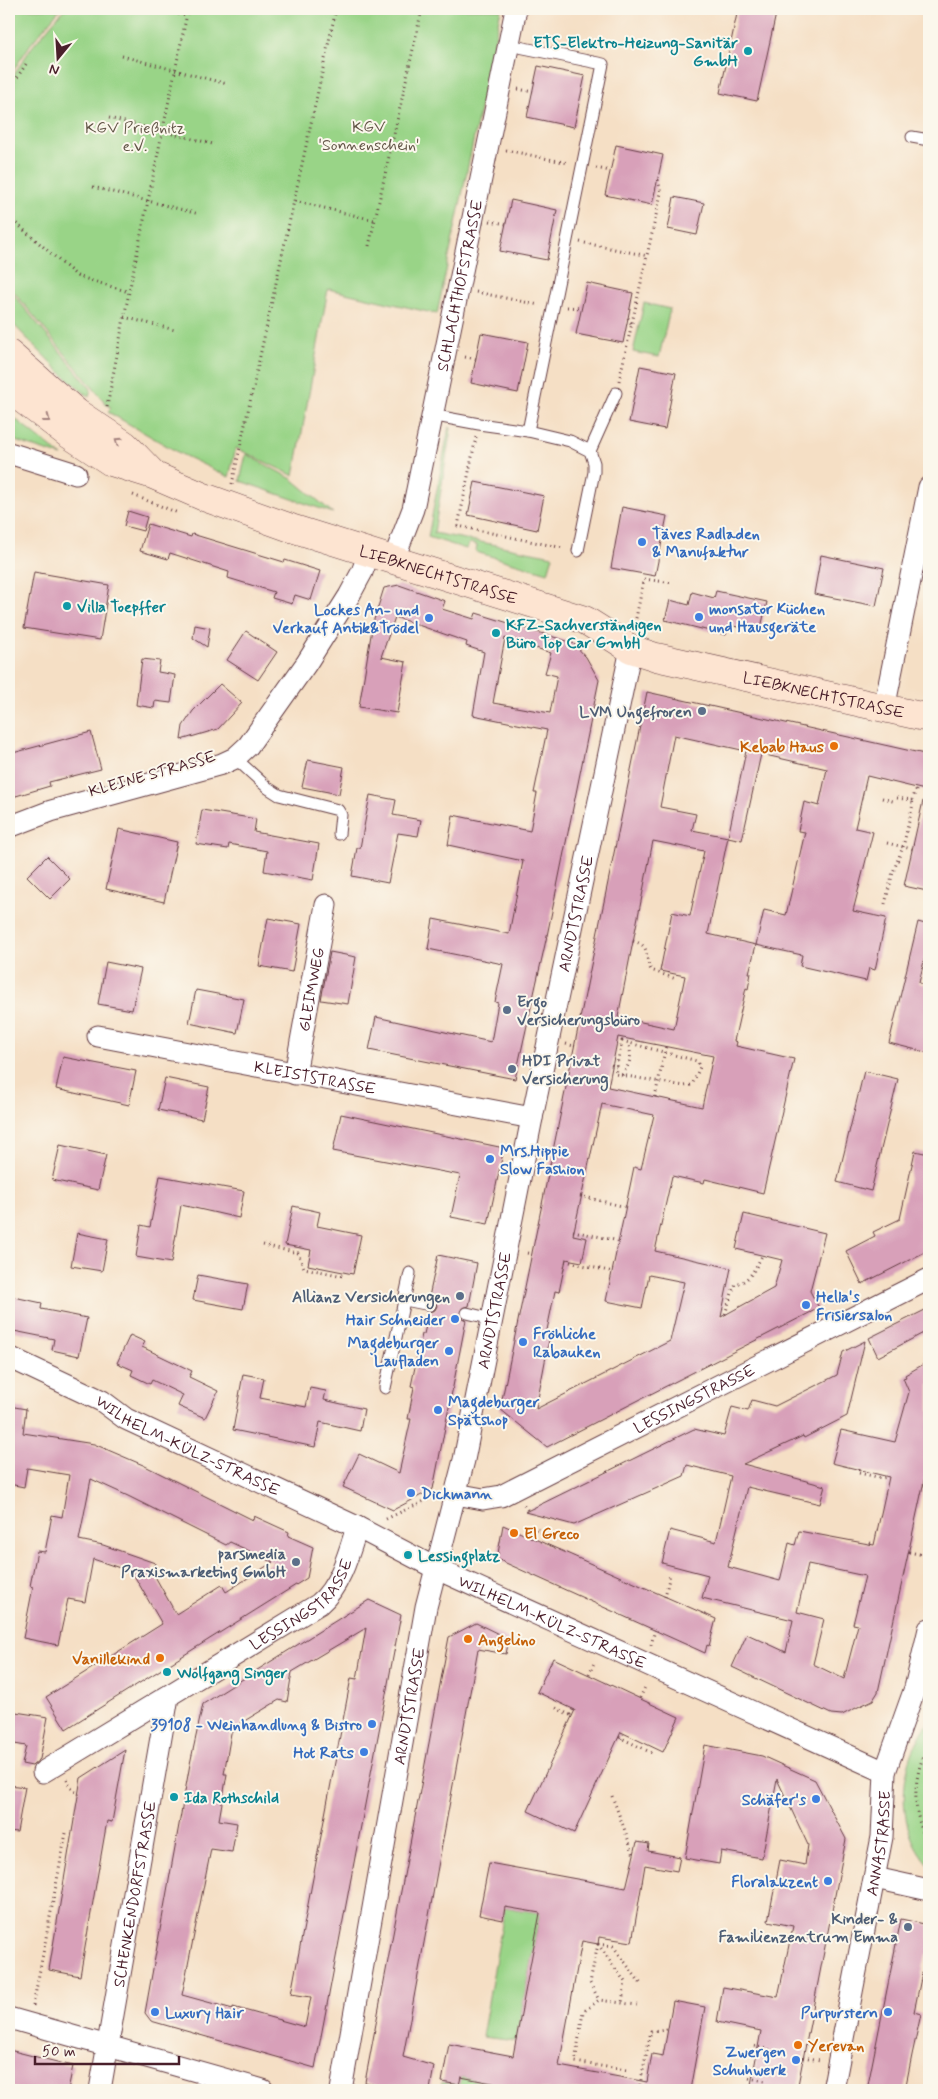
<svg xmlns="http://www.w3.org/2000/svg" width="938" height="2099" viewBox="0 0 938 2099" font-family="Mynerve,sans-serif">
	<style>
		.green { fill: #99d487; stroke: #727a59 }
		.building { fill: #d8a0b9; fill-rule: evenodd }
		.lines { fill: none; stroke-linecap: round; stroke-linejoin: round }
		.lane-casing { stroke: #643c42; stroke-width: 13 }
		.street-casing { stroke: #643c42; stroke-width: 23 }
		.secondary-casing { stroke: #643c42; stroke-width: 29 }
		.path { stroke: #643c42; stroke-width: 3; stroke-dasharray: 1 4; stroke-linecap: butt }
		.lane { stroke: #fff; stroke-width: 11 }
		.street { stroke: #fff; stroke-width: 21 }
		.secondary { stroke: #fde4d1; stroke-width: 28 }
		.oneway { stroke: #a4827e }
		.culture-dot { fill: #0f9aa8; stroke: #fbf7ec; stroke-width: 2 }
		.shop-dot { fill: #3f7fe0; stroke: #fbf7ec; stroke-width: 2 }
		.service-dot { fill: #5c6f8a; stroke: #fbf7ec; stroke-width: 2 }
		.food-dot { fill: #e8710a; stroke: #fbf7ec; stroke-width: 2 }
		.labels { text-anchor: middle; stroke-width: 4; stroke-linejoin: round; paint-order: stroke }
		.culture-label { font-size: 16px; font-weight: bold; fill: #0d838f; stroke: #fbf7ec; text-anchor: start }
		.park-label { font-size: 16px; fill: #625547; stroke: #fbf7ec }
		.street-label { font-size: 16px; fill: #4a1f2b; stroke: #fbf7ec }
		.shop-label { font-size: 16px; font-weight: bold; fill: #366cbe; stroke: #fbf7ec; text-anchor: end }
		.service-label { font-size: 16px; font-weight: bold; fill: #4e5e75; stroke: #fbf7ec; text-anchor: end }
		.food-label { font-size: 16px; font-weight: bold; fill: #c56008; stroke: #fbf7ec; text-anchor: start }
	</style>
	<rect width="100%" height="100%" fill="#fbf7ec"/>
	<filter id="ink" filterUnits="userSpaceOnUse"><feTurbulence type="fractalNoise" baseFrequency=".02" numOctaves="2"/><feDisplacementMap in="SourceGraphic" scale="10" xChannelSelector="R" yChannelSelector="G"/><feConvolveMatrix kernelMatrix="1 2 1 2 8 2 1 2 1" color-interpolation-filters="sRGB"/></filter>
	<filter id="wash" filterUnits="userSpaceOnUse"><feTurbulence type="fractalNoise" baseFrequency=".0096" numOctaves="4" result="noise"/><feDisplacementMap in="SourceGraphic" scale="20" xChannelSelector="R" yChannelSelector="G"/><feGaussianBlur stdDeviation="1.12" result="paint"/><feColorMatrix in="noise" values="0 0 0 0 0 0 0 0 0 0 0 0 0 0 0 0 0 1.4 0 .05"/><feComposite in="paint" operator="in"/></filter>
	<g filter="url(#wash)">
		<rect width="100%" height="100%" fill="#f5dfc5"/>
		<!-- green -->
		<g class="green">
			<path d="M9,9H60L30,45L9,77Z"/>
			<path d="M64,9H501L437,314L328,289L294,476L236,448L229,477L181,454L108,412L111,407L108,406L9,286V82L32,47Z"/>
			<path d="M9,289L91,389L89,397L59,371L9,320Z"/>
			<path d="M644,303L670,309L659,357L633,352Z"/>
			<path d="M9,414L62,456L9,439Z"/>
			<path d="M449,427L451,428L434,533L553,556L548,573L476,552L477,545L469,543L466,549L428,537Z"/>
			<path d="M246,454L292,479L333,513L240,481Z"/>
			<path d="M929,1722V1865C893,1826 899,1763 929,1722Z"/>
			<path d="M505,1907L540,1913L516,2041L482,2037Z"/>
			<path d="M461,2077L507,2086L506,2090H441L442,2082L459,2085Z"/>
		</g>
		<g id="blocks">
			<!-- building -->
			<g class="building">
				<path d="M738,9H777L757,101L720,93Z"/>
				<path d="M538,66L585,76L574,127L527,117Z"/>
				<path d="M616,145L663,155L652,205L605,195Z"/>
				<path d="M674,197L704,203L697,235L668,229Z"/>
				<path d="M511,200L557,210L547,260L500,251Z"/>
				<path d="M587,283L633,293L623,343L576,334Z"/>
				<path d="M481,333L528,342L518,393L471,383Z"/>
				<path d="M640,366L676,373L665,429L629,422Z"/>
				<path d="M475,482L544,496L537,530L468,515Z"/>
				<path d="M622,507L667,516L655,576L611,568Z"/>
				<path d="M128,511L147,517L143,531L124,526Z"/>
				<path d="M148,524L191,537L192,534L284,562L285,560L320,571L311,600L295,595L292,604L272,598L274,592L228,578L229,572L170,553L168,559L140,551Z"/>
				<path d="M821,555L884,568L876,606L814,594Z"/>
				<path d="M34,572L109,585L100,640L24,628Z"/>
				<path d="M399,585L445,601L442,609L474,619L476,613L573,643L586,657L599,680L548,931L515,1079L369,1050L376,1017L491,1042L498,1003L495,1002L503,964L428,949L433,919L509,934L523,861L448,845L453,815L530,831L537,793H534L547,730L473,715L484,652L466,646L467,642L395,617L381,657L406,662L397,713L359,707L372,629H371L384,588ZM505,638L551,653L545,673L557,676L550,713L493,703Z"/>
				<path d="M716,591L767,602L760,632L729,625L726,635L665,620L670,600L689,605L692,592L714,598Z"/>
				<path d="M195,625L210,628L207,647L193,638Z"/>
				<path d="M246,631L277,652L258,680L227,660Z"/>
				<path d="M142,659L160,661L158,672L175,675L171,703L155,701L154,708L136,705Z"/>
				<path d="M220,684L242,703L218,729L181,740L183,726L193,711Z"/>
				<path d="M647,692L929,755V791L867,776L855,828L873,832L853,911L886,918L875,970L869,968L866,981L800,966L802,955L756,945L749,973H751L748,989L746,988L734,1041L737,1042L736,1046L794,1059L763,1193L705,1179L704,1183L672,1176L655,1251L731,1268L721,1317L774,1288L782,1260L736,1249L744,1214L825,1233L810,1291L819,1308L547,1447L500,1409ZM674,735L746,751L728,837L692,830L696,814L660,807ZM761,754L827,769L819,806L804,802L798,831L805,832L786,915L764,910L756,945L708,934L728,837L742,840ZM653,841L704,851L690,916L672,912L660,971L685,976L674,1029L618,1017ZM618,1037L713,1056L702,1107L608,1087ZM602,1104L654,1115L641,1169L634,1167L606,1301L642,1308L649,1275L684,1282L670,1341L536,1409L550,1335H546L555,1291L559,1292L566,1259L582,1262L587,1238L573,1235Z"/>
				<path d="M91,732L101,769L49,782L50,786L9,798V754Z"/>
				<path d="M308,760L344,767L339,794L302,787Z"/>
				<path d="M370,795L396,800L393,815L421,820L418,836L398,833L388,883L352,876L357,848H360Z"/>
				<path d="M923,801L929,802V880L927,891L904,886Z"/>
				<path d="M202,810L256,819L254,832L319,844L313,880L264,871L267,851L229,844L228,849L196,844Z"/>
				<path d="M119,829L177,842L164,902L106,889Z"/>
				<path d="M47,856L70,879L50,899L27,876Z"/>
				<path d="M268,918L301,924L292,972L259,966Z"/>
				<path d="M918,922L929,925V939L919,983L929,985V1053L889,1043Z"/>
				<path d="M330,952L356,957L348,1004L321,1000Z"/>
				<path d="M106,962L141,969L132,1010L98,1004Z"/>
				<path d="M196,990L244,999L237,1033L189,1023Z"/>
				<path d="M63,1057L136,1071L129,1105L56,1089Z"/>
				<path d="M864,1071L898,1079L871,1191L837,1182Z"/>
				<path d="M165,1078L209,1087L202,1119L158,1110Z"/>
				<path d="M341,1114L504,1148L488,1224L451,1217L460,1175L333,1151Z"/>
				<path d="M60,1145L106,1155L98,1190L52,1180Z"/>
				<path d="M915,1151L929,1154V1250L862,1284L846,1251L875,1236L873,1232L900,1219Z"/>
				<path d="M160,1176L244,1191L239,1218L181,1205L171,1263L136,1257L141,1225L150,1227Z"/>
				<path d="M293,1206L320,1212L317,1226L361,1235L353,1274L308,1265L311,1250L285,1245Z"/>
				<path d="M77,1233L108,1239L102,1271L71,1266Z"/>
				<path d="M438,1255L477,1263L469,1306L462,1308L460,1312L462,1318L466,1320L433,1489L393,1510L343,1487L359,1454L399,1473L411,1419H408L414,1387L411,1386L422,1334H424L429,1312L435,1310L437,1306L435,1300L429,1297Z"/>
				<path d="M198,1275L248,1284L243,1309L193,1300Z"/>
				<path d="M9,1296L42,1303L41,1309L87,1318L79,1356L52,1350L54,1339L9,1330Z"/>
				<path d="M929,1308V1330L878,1357L869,1338Z"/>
				<path d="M130,1335L145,1342L142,1347L192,1371L189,1377L218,1391L205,1418L178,1406L183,1395L152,1380L150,1384L131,1375L133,1370L117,1363Z"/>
				<path d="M865,1341L847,1416L804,1438L803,1436L743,1464L825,1486L820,1504L747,1487L728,1567L780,1581L789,1543L795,1545L799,1531L874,1545L889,1477L832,1463L841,1430L895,1442L909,1392L903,1378L906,1377L905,1375L929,1361V1458L878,1692L873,1700L858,1707L842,1715L831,1714L732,1667L747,1634L786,1652L793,1620L702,1598L708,1575L662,1563L670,1530L716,1542L731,1476L687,1465L684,1476L574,1525L525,1512L694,1429L724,1436L732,1407L748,1411L752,1400L775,1406L837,1375L843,1352ZM808,1564L865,1576L853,1624L858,1625L844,1679L813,1664L824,1619L797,1612Z"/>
				<path d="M243,1374L264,1378L260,1398L306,1407L310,1388L326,1391L324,1400L364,1409L360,1431L320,1422L315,1447L233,1430Z"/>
				<path d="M9,1406L26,1409L23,1433L94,1444L143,1465L253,1520L254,1516L289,1532L288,1536L313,1547L307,1578L66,1729L46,1697L162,1624L132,1572L93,1559L85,1602L68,1599L58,1645L23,1638L33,1587L30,1586L37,1551L45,1552L52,1515L62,1517L69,1475L27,1468L24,1487L9,1484ZM91,1479L128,1496L226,1545L230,1542L273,1562L226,1592L222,1585L176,1614L152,1571L155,1563L103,1545L79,1540Z"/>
				<path d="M503,1525L716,1619L709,1646L707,1645L705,1653L497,1559Z"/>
				<path d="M369,1600L401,1615L315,2068L151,2021L145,2013L190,1764L203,1704ZM366,1628L357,1679L351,1678L291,1994L311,1997L305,2027L233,2007V2009L182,1995L211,1849L232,1852L237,1823L219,1820L227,1774H224L231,1733L242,1725L241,1723L279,1700L287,1702L292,1672Z"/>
				<path d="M476,1623L509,1639L506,1654L478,1649L403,2057L434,2066L430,2090H391L365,2082L449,1637Z"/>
				<path d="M553,1658L679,1717L663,1752L621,1732L574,1833L528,1811L575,1710L537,1692Z"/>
				<path d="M9,1711L48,1717L40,1759L32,1766L22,1764L26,1746L9,1743Z"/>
				<path d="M705,1745L762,1756L815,1780L846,1839L797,2090H750L761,2031L717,2022L723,1987L778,1997L793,1926L768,1921L780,1860L805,1865L808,1845L777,1779L762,1858L721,1851L719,1864L685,1858Z"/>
				<path d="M125,1750L112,1822L107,1821L80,1976L49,1970L81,1778Z"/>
				<path d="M9,1785L25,1787L17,1832L9,1831Z"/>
				<path d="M637,1842L649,1844L648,1851L680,1857L677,1871L645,1865L632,1942L599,1937L598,1944L582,1941L559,2066L647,2082L652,2054L663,2056L673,2001L705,2007L690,2090H506L507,2086L461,2077L459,2085L442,2082L449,2044L513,2056L540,1913L505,1907L503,1920L479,1915L489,1863L626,1888Z"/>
				<path d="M901,1919L929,1925V1954H926L914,2012L921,2014L912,2055L905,2090H867Z"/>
				<path d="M9,2050L73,2066L68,2090H23L9,2087Z"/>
			</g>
		</g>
	</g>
	<g filter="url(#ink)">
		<use href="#blocks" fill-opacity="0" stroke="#643c42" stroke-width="1"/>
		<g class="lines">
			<defs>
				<g id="lane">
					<path d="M509,45L603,64L528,431"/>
					<path d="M912,137L929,140"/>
					<path d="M431,415L479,424L528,431L570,441L590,451L594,463V472L578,551"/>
					<path d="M590,451L616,393"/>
					<path d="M915,558L929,560"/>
					<path d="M235,758L268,788L279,795L338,810L341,815L339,834"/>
					<path d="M405,1300L430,1305"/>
					<path d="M467,1313L492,1319"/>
					<path d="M385,1388L410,1273"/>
				</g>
				<g id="street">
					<path d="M9,453L76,474"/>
					<path id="s1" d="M393,561L413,509L516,9"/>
					<path d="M884,709L929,487"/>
					<path d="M9,827L51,811L222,764L235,758L248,746L306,664L349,596L362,572L369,553"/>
					<path id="s2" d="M98,1036L532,1118"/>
					<path id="s3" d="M295,1074L326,905"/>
					<path id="s4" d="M9,1357L102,1401L126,1419L357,1527L437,1569L885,1772"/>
					<path id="s5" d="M456,1494L483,1499L501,1496L929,1279"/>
					<path id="s6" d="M43,1772L319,1604C340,1587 349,1553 357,1527"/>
					<path d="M875,1878L929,1890"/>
					<path d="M9,2018L263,2090"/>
					<path id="s7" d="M100,2090L168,1697"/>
					<path id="s8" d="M341,2090L426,1607L464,1460L532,1118L631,649"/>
					<path id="s9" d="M833,2090L882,1837L885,1772L915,1688L929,1629"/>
				</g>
				<g id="secondary">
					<path d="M9,354L77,413L125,445L152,473"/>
					<path id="s10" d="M9,389L67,433L111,462L153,475L204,497L291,528L585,620L631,649L656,657L929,718"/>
				</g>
			</defs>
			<!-- lane casing -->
			<use href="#lane" class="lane-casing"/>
			<!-- street casing -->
			<use href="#street" class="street-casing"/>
			<!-- secondary casing -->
			<use href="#secondary" class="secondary-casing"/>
			<!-- path -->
			<g class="path">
				<path d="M159,9L186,16"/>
				<path d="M122,56L227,84"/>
				<path d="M518,89L533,92"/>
				<path d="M9,90L26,64"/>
				<path d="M109,118L213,144"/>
				<path d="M506,150L568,163"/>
				<path d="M596,168L610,171"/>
				<path d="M93,187L199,214"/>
				<path d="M295,201L374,220"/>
				<path d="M9,217L77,276L129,292"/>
				<path d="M490,221L506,224"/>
				<path d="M580,242L648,256"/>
				<path d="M369,246L422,9"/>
				<path d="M476,292L539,305"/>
				<path d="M567,307L582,308"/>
				<path d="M124,317L175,330"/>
				<path d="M628,318L632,325"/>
				<path d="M465,357L476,359"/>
				<path d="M619,381L661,193L658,179"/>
				<path d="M107,407L129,292L188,9"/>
				<path d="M476,437L458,526L563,548"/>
				<path d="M232,484L336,9"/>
				<path d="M133,495L178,513"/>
				<path d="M635,623L644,579L673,583"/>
				<path d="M882,798L896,802"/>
				<path d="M897,798L912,800L917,788"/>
				<path d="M887,843L912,849"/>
				<path d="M885,904L893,872L903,847L913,804L912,800"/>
				<path d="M633,941C652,946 643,955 651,970L676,979"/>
				<path d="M622,1041L697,1061L700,1067L692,1085L684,1086L615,1074Z"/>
				<path d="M566,1044L574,1046"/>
				<path d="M611,1065L616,1067"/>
				<path d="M622,1075C630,1064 633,1056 628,1043"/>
				<path d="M655,1097L666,1046"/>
				<path d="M580,1196L626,1207"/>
				<path d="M573,1231L619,1241"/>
				<path d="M263,1245L298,1253L304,1268L343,1276"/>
				<path d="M527,1253L532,1254"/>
				<path d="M565,1261L613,1272"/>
				<path d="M725,1314L735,1284C750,1282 755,1268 762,1256"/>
				<path d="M859,1473L882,1478L887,1477"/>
				<path d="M924,1485L929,1486"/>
				<path d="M524,1505L528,1511"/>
				<path d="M386,1519L435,1496"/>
				<path d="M537,1529L539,1532L573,1539"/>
				<path d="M870,1543L874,1544"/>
				<path d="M909,1552L929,1556"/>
				<path d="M665,1597L670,1574"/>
				<path d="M651,1645L655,1630"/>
				<path d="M589,1674L595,1661"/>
				<path d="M640,1698L646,1685"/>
				<path d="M556,1708L572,1716"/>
				<path d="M570,1715L573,1709"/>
				<path d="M619,1737L654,1754"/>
				<path d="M621,1739L623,1734"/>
				<path d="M929,1744C912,1775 911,1814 929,1845"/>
				<path d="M67,1779L70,1787L79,1795"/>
				<path d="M612,1796L634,1855"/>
				<path d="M923,1832L929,1829"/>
				<path d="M598,1944L625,1982L622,2003"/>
				<path d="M598,1944L613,1946L641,1984"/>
				<path d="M598,1944L590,1983L599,2000"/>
				<path d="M33,2006L66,1833"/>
				<path d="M754,2046L771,2050"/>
				<path d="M803,2057L820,2060"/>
				<path d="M626,2070L575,2062L583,2012L599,2000L637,2005"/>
				<path d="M749,2078L765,2081"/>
				<path d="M797,2087L813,2090"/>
				<path d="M639,2090L651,2031L667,2029"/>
			</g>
			<!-- lane -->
			<use href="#lane" class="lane"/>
			<!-- street -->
			<use href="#street" class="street"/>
			<!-- secondary -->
			<use href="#secondary" class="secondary"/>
		</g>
		<!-- one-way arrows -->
		<defs><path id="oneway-chevron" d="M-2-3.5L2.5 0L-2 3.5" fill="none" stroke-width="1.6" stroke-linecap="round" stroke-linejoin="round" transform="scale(1.25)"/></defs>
		<g class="oneway">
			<use href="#oneway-chevron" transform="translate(47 419) rotate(37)"/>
			<use href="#oneway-chevron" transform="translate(118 441) rotate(-146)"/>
		</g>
	</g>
	<!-- markers -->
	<g class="culture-dot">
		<circle cx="748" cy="51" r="5"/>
		<circle cx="67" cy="606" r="5"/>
		<circle cx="496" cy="633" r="5"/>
		<circle cx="408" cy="1555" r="5"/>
		<circle cx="167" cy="1672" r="5"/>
		<circle cx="174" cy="1797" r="5"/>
	</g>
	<g class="shop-dot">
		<circle cx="642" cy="542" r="5"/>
		<circle cx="699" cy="617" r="5"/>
		<circle cx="429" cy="618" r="5"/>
		<circle cx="490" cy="1159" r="5"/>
		<circle cx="806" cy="1305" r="5"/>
		<circle cx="455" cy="1319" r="5"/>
		<circle cx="523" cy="1342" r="5"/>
		<circle cx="449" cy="1351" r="5"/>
		<circle cx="438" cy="1410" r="5"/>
		<circle cx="411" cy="1493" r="5"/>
		<circle cx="372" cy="1724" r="5"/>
		<circle cx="364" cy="1752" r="5"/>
		<circle cx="816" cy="1799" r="5"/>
		<circle cx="828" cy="1881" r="5"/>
		<circle cx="155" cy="2012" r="5"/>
		<circle cx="888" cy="2012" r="5"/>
		<circle cx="796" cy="2060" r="5"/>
	</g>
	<g class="service-dot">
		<circle cx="702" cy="711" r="5"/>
		<circle cx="507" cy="1010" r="5"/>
		<circle cx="512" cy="1069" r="5"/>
		<circle cx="460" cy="1296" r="5"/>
		<circle cx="296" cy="1562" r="5"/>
		<circle cx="908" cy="1927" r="5"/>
	</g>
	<g class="food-dot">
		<circle cx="834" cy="746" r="5"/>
		<circle cx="514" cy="1533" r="5"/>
		<circle cx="468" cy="1639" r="5"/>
		<circle cx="160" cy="1658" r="5"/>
		<circle cx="798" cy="2045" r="5"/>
	</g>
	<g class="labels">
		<!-- culture labels -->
		<g class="culture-label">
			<text x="738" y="48" text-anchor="end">ETS-Elektro-Heizung-Sanitär<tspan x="738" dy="18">GmbH</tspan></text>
			<text x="77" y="612">Villa Toepffer</text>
			<text x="506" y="630">KFZ-Sachverständigen<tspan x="506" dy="18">Büro Top Car GmbH</tspan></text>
			<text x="418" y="1561">Lessingplatz</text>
			<text x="177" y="1678">Wolfgang Singer</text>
			<text x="184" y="1803">Ida Rothschild</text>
		</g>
		<!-- park labels -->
		<g class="park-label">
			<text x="369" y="132">KGV<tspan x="369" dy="18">'Sonnenschein'</tspan></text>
			<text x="135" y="133">KGV Prießnitz<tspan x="135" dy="18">e.V.</tspan></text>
		</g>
		<!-- street labels -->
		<g class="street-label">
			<text dy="6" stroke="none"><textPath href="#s1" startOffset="284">SCHLACHTHOFSTRASSE</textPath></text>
			<text dy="6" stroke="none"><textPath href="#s10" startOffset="472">LIEBKNECHTSTRASSE</textPath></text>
			<text dy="6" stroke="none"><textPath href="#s10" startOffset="878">LIEBKNECHTSTRASSE</textPath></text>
			<text transform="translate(152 773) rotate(-16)" y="6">KLEINE STRASSE</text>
			<text dy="6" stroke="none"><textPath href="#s8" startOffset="1200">ARNDTSTRASSE</textPath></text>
			<text dy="6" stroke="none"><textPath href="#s3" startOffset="86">GLEIMWEG</textPath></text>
			<text dy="6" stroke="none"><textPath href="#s2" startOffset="221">KLEISTSTRASSE</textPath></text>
			<text dy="6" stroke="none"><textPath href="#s8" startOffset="795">ARNDTSTRASSE</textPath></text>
			<text dy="6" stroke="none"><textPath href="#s5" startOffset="262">LESSINGSTRASSE</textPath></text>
			<text dy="6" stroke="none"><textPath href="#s4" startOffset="200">WILHELM-KÜLZ-STRASSE</textPath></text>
			<text dy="6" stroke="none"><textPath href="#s6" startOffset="310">LESSINGSTRASSE</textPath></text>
			<text dy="6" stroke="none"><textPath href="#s4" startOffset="605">WILHELM-KÜLZ-STRASSE</textPath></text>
			<text dy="6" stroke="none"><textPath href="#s8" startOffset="390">ARNDTSTRASSE</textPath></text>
			<text dy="6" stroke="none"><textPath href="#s9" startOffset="251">ANNASTRASSE</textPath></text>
			<text dy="6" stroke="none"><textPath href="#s7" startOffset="199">SCHENKENDORFSTRASSE</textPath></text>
		</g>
		<!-- shop labels -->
		<g class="shop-label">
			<text x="652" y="539" text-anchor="start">Täves Radladen<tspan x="652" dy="18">&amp; Manufaktur</tspan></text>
			<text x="709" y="614" text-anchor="start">monsator Küchen<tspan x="709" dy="18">und Hausgeräte</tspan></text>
			<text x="419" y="615">Lockes An- und<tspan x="419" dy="18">Verkauf Antik&amp;Trödel</tspan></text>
			<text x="500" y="1156" text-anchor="start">Mrs.Hippie<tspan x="500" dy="18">Slow Fashion</tspan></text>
			<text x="816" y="1302" text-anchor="start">Hella's<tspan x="816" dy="18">Frisiersalon</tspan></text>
			<text x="445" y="1325">Hair Schneider</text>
			<text x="533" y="1339" text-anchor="start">Fröhliche<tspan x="533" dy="18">Rabauken</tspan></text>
			<text x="439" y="1348">Magdeburger<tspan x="439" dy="18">Laufladen</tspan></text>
			<text x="448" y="1407" text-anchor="start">Magdeburger<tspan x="448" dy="18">Spätshop</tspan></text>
			<text x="421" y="1499" text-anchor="start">Dickmann</text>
			<text x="362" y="1730">39108 - Weinhandlung &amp; Bistro</text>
			<text x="354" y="1758">Hot Rats</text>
			<text x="806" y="1805">Schäfer's</text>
			<text x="818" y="1887">Floralakzent</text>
			<text x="165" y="2018" text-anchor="start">Luxury Hair</text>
			<text x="878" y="2018">Purpurstern</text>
			<text x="786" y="2057">Zwergen<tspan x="786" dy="18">Schuhwerk</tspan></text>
		</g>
		<!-- service labels -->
		<g class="service-label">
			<text x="692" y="717">LVM Ungefroren</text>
			<text x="517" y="1007" text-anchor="start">Ergo<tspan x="517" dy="18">Versicherungsbüro</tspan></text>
			<text x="522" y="1066" text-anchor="start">HDI Privat<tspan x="522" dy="18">Versicherung</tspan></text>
			<text x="450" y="1302">Allianz Versicherungen</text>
			<text x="286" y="1559">parsmedia<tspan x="286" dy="18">Praxismarketing GmbH</tspan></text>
			<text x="898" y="1924">Kinder- &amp;<tspan x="898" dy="18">Familienzentrum Emma</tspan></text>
		</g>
		<!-- food labels -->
		<g class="food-label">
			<text x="824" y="752" text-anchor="end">Kebab Haus</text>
			<text x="524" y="1539">El Greco</text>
			<text x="478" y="1645">Angelino</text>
			<text x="150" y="1664" text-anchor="end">Vanillekind</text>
			<text x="808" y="2051">Yerevan</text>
		</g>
	</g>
	<!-- margin -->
	<rect width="938" height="2099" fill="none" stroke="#fbf7ec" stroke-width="30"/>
	<!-- north arrow -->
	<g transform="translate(58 58) rotate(198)" stroke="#fbf7ec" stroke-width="4" paint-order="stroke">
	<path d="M0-4L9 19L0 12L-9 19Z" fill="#4a1f2b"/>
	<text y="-8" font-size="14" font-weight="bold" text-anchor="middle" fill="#4a1f2b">N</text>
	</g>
	<!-- scale -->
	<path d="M35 2056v8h144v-8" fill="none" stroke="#4a1f2b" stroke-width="2.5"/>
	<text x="42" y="2056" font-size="15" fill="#4a1f2b" stroke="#fbf7ec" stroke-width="4" paint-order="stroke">50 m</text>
</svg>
